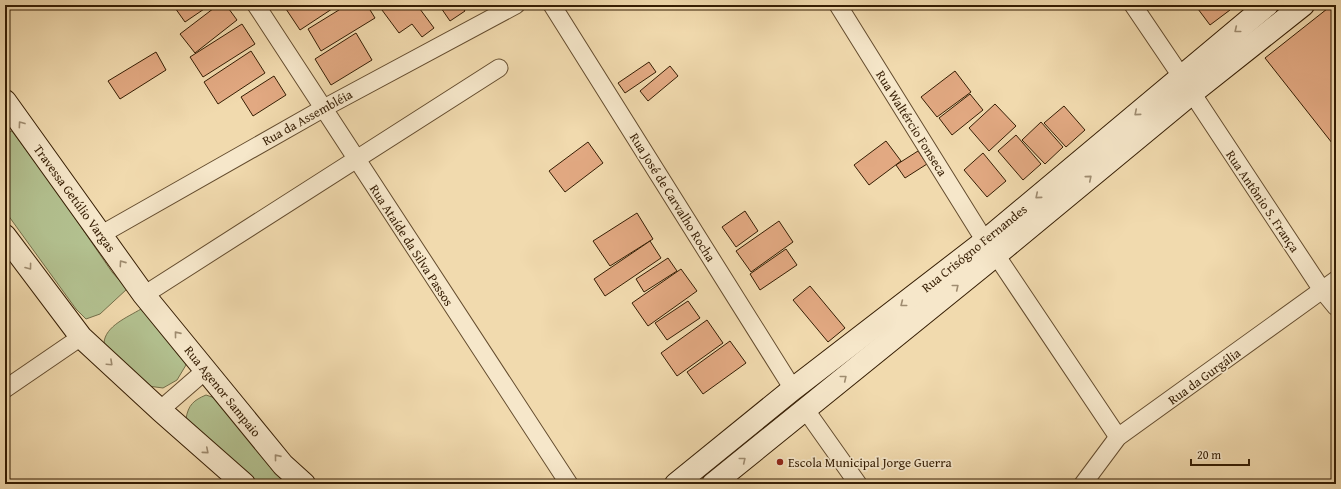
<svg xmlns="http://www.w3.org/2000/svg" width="1341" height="489" viewBox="0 0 1341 489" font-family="'Gentium Book Plus',serif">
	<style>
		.green { fill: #b3c190; stroke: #746f4a }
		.building { fill: #e2a982; stroke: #351d03 }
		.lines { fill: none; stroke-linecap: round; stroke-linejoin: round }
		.street-casing { stroke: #644c2e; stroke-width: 19 }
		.secondary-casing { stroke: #351d03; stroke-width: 24 }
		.street { stroke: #f6e7ca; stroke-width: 17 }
		.secondary { stroke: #f6e7ca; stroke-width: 22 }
		.oneway { stroke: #9f8c70 }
		.poi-dot { fill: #8f2418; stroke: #f6e7ca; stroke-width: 1.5 }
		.labels { text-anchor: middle; stroke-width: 3.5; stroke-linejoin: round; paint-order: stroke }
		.street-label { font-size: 13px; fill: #351d03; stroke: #f6e7ca }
		.poi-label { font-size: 13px; fill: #351d03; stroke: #f6e7ca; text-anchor: start }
	</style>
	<rect width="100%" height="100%" fill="#f1daae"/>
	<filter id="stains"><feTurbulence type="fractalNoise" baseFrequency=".005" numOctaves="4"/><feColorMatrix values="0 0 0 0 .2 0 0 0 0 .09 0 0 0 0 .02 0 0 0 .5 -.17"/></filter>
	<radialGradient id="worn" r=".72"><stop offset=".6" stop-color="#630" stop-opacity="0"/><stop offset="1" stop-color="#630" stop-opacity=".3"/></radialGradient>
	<!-- green -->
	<g class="green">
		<path d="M12,131L55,189L112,272L127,289L100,314L86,319L76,309L5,211V134Z"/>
		<path d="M141,309L184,359L186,365L177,380L163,388L148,386L104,343C105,326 128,317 141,309Z"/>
		<path d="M206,395L215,398L287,484H256L186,419C188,405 194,400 206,395Z"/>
	</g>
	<!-- building -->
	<g class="building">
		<path d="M173,5H210L185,22Z"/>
		<path d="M218,5H226L237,20L195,53L180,34Z"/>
		<path d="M293,5H338L300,30L286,9Z"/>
		<path d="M347,5H367L375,18L321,51L308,29Z"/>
		<path d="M381,5H397L400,9L405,5H417L434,28L422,37L412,24L399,33L379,6Z"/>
		<path d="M439,5H461L465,11L450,21Z"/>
		<path d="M1195,5H1226L1230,10L1210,25Z"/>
		<path d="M1332,5H1336V148L1265,58Z"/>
		<path d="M242,24L255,44L203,77L190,57Z"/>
		<path d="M356,33L372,60L331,85L315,59Z"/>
		<path d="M251,51L265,73L218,104L204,82Z"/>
		<path d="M156,52L166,70L120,99L108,81Z"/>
		<path d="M649,62L656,72L625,93L618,83Z"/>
		<path d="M670,66L678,76L648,101L640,91Z"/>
		<path d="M955,71L971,92L937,117L921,97Z"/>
		<path d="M274,76L286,95L253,116L241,97Z"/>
		<path d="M970,94L983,110L952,135L939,118Z"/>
		<path d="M995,104L1016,126L989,151L969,128Z"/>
		<path d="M1064,106L1085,130L1066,147L1044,123Z"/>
		<path d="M1041,122L1063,147L1045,164L1022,140Z"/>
		<path d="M1016,135L1041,164L1023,180L998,151Z"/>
		<path d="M886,141L901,161L869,185L854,165Z"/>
		<path d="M588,142L603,163L565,192L549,171Z"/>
		<path d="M918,151L927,164L905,178L896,165Z"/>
		<path d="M983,153L1006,181L987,197L964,170Z"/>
		<path d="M745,211L758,231L736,247L722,227Z"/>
		<path d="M637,213L653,239L610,266L593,241Z"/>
		<path d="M779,221L793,242L751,272L736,251Z"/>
		<path d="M650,241L661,258L605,296L594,279Z"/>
		<path d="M786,249L797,265L760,290L750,274Z"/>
		<path d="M668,258L677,271L644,292L636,279Z"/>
		<path d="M681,269L697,291L648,326L632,303Z"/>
		<path d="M810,286L845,328L828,342L793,300Z"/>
		<path d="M688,301L700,318L667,340L655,323Z"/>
		<path d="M707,320L723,343L677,376L661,353Z"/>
		<path d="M730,341L746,363L703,394L687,372Z"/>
	</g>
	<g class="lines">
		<defs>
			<g id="street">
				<path d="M256,5L569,484"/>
				<path d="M552,5L793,389"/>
				<path d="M838,5L985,241"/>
				<path d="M1133,5L1181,76"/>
				<path d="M1192,93L1322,290L1336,307"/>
				<path d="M102,234L324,108L516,5"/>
				<path d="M996,255L1118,437"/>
				<path d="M144,295L499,68"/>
				<path d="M5,389L81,337"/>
				<path d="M805,409L858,484"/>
				<path d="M160,410L206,370"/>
				<path d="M1083,484L1118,437L1336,280"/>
			</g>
			<g id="secondary">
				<path d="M5,101L144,295L283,465L304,484"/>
				<path d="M5,236L81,337L160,410L244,484"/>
				<path d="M676,484L793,389L985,241L1267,5"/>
				<path d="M713,484L996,255L1192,93L1303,5"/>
			</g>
		</defs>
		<!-- street casing -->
		<use href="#street" class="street-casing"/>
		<!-- secondary casing -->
		<use href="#secondary" class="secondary-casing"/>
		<!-- street -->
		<use href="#street" class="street"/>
		<!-- secondary -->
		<use href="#secondary" class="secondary"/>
	</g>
	<!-- one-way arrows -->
	<defs><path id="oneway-chevron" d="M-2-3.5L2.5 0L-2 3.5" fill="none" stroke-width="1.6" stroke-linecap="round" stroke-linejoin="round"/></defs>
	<g class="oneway">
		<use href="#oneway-chevron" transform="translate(1237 30) rotate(141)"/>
		<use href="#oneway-chevron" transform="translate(1137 113) rotate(140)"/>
		<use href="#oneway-chevron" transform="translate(21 124) rotate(-126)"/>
		<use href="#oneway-chevron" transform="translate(1089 178) rotate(-40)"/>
		<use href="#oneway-chevron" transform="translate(1038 196) rotate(140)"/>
		<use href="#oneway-chevron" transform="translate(122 263) rotate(-125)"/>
		<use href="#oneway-chevron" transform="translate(29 267) rotate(53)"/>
		<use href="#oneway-chevron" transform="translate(956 287) rotate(-39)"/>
		<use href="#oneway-chevron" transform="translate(903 304) rotate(142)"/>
		<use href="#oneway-chevron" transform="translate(177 334) rotate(-129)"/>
		<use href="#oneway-chevron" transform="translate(110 363) rotate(43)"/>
		<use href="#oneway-chevron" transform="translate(844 378) rotate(-39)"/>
		<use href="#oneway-chevron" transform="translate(206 451) rotate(41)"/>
		<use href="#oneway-chevron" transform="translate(277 457) rotate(-129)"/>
		<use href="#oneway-chevron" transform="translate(743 460) rotate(-39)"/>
	</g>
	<!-- markers -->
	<circle class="poi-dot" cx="780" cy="462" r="4"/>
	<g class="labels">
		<!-- street labels -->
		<g class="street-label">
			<text transform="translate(307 117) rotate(-29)" y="5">Rua da Assembléia</text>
			<text transform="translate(912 123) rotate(58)" y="5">Rua Waltércio Fonseca</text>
			<text transform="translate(673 197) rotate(58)" y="5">Rua José de Carvalho Rocha</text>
			<text transform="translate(75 198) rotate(54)" y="5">Travessa Getúlio Vargas</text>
			<text transform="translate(1263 201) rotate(56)" y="5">Rua Antônio S. França</text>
			<text transform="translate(412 245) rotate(57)" y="5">Rua Ataíde da Silva Passos</text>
			<text transform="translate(974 248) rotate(-39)" y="5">Rua Crisógno Fernandes</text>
			<text transform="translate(1204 376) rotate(-36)" y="5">Rua da Gurgália</text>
			<text transform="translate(223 391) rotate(51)" y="5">Rua Agenor Sampaio</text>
		</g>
		<!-- poi labels -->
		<g class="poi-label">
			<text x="788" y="467">Escola Municipal Jorge Guerra</text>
		</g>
	</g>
	<!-- margin -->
	<rect width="1341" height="489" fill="none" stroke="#f1daae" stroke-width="20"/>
	<rect x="6" y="6" width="1329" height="477" fill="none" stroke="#351d03" stroke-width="2"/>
	<rect x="10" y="10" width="1321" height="469" fill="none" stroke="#351d03"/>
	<!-- scale -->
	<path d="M1191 459v6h58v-6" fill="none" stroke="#351d03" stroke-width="2"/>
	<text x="1197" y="459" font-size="12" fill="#351d03" stroke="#f6e7ca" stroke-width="3" paint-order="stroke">20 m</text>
	<rect width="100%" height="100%" filter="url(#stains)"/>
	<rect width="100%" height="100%" fill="url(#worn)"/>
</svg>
